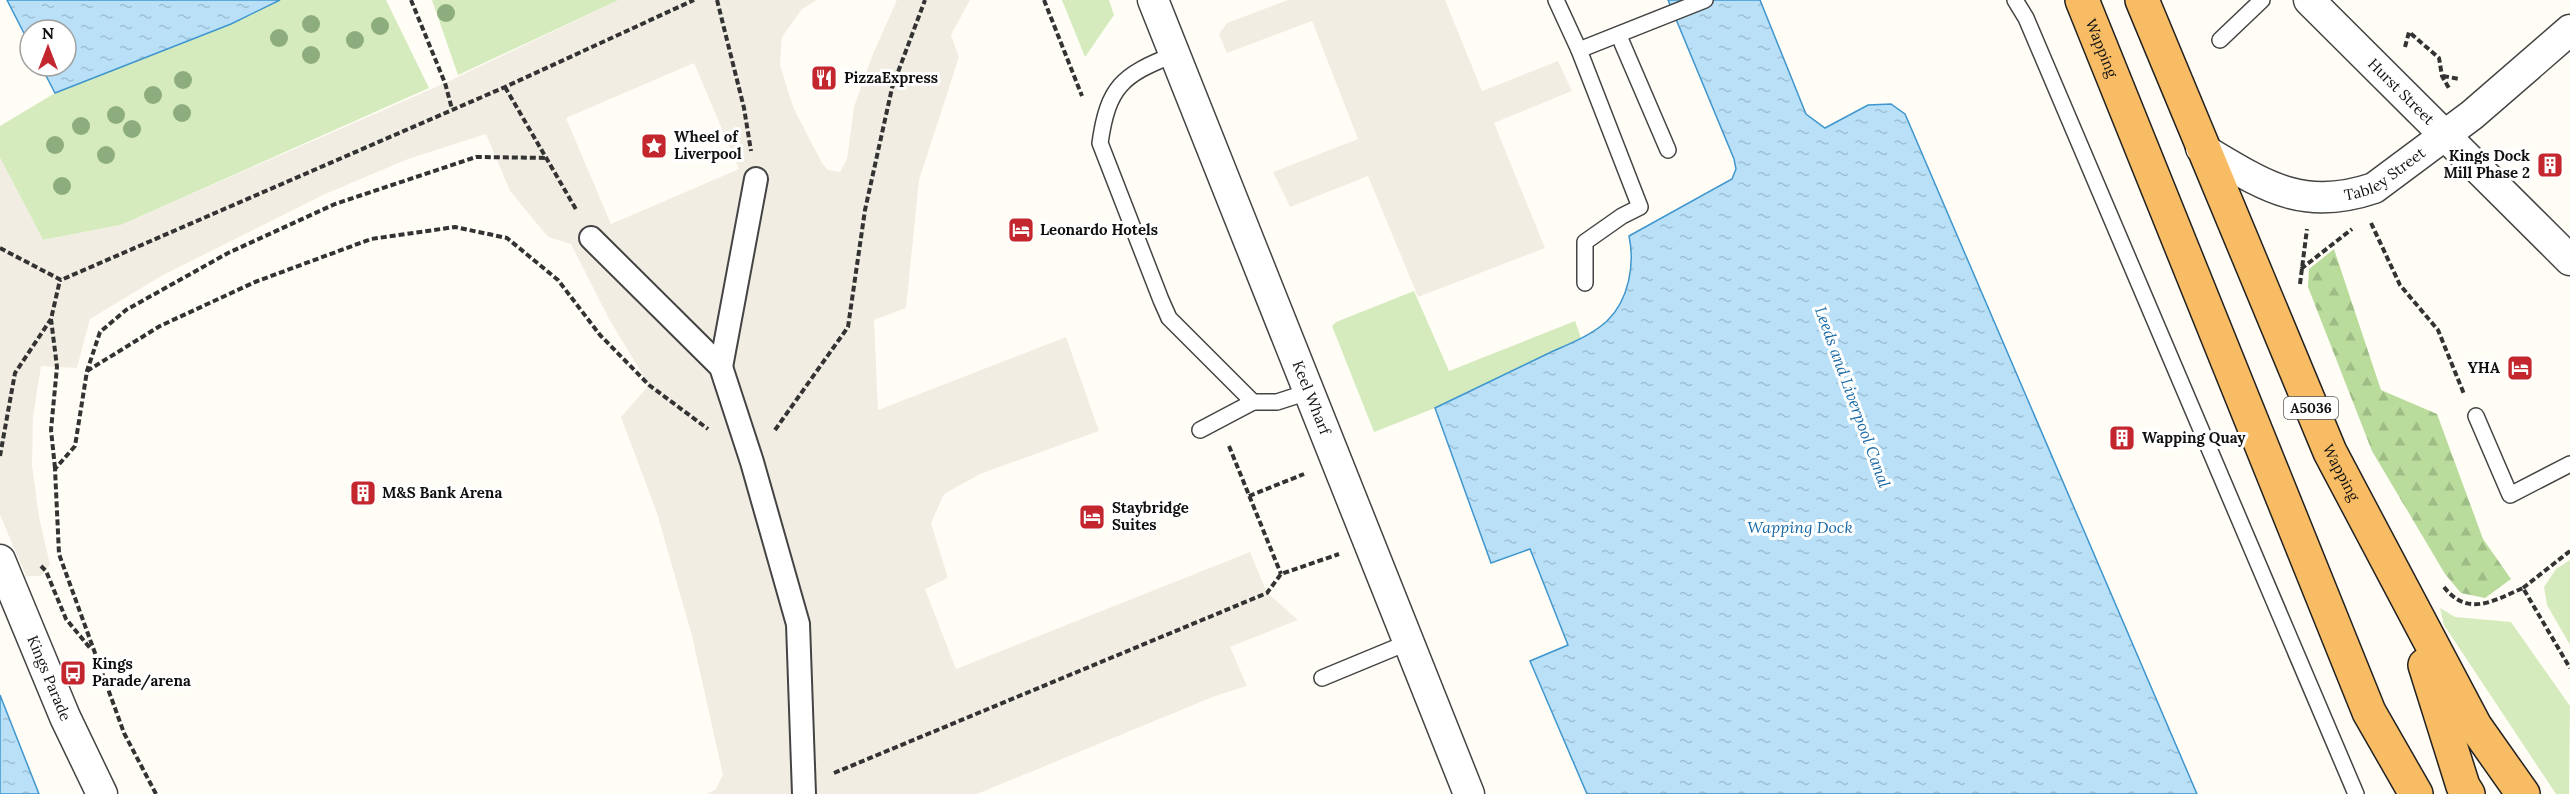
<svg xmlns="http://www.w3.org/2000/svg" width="2570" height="794" viewBox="0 0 2570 794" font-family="Lora,serif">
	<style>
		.grass { fill: #d5ebbd }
		.forest { fill: url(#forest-firs) }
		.plaza { fill: #f1ede2; fill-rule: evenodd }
		.water { fill: url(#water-ripples); stroke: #3f96cf; stroke-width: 1.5 }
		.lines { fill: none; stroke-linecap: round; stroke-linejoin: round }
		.service-casing { stroke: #444; stroke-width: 18 }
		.pedestrian-casing { stroke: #444; stroke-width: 26 }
		.minor-casing { stroke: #444; stroke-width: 33 }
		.trunk-casing { stroke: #222; stroke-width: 36 }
		.path { stroke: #333; stroke-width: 4; stroke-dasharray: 6 3; stroke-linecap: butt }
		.service { stroke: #fff; stroke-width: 15 }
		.pedestrian { stroke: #fff; stroke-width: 22 }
		.minor { stroke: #fff; stroke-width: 30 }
		.trunk { stroke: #f7bc64; stroke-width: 33 }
		.tree { fill: #8dad7f }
		.labels { text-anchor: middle; stroke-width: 6; stroke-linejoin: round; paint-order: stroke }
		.shield { fill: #fff; stroke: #585858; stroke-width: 1.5 }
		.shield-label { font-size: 14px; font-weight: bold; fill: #111 }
		.street-label { font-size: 15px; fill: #111; stroke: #fff }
		.poi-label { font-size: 15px; font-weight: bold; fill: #111; stroke: #fff; text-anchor: start }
		.water-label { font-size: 16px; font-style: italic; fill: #1768a6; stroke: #fff }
	</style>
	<defs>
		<pattern id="forest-firs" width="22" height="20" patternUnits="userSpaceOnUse" patternTransform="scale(1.5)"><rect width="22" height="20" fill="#b9dc9c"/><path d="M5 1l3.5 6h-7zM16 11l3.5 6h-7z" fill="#9ebc85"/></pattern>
		<pattern id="water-ripples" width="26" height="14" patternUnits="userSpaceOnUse" patternTransform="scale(1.5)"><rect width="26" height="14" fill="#b9e0f7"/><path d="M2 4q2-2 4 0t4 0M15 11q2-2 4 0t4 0" fill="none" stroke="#9ebfd3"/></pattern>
	</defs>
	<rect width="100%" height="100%" fill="#fffdf5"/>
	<!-- grass -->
	<g class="grass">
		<path d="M280,0H386L429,88L121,225L43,240L0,158V126L55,93L231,24Z"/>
		<path d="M432,0H619L458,75Z"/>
		<path d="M1062,0H1109L1114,15L1085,57Z"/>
		<path d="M1414,291L1449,371L1575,321L1581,338L1435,408L1374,432L1332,326L1336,322Z"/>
		<path d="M2570,560V645L2547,605L2544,587L2556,569Z"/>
		<path d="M2440,608L2455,617L2511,622L2570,706L2569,794H2556L2444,625Z"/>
	</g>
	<!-- forest -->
	<path class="forest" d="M2334,249L2381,390L2437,414L2483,539L2511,579L2485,598L2461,593L2445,574L2372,451L2308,287L2309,269Z"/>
	<!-- plaza -->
	<g class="plaza">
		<path d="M619,0H817L802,9L782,37L780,65L793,107L822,163L828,170L840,172L847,159L854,107L872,56L897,0H970L951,35L959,57L919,180L906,308L874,320L878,410L1066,337L1099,431L980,474L944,494L931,523L948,578L925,589L956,669L1250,552L1267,593L1298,620L1230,647L1247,686L1215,696L977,794H706L715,790L723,775L692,636L657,513L621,417L649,385L609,319L571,244L548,237L510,191L486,134L408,159L323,195L163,275L90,319L77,368L41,366L33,417L32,465L39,517L50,565L41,576H26L0,515V158L43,240L121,225L445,83ZM694,63L739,169L611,224L566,118Z"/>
		<path d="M1288,0H1445L1482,91L1558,61L1572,91L1494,123L1545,248L1418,297L1368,176L1290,207L1273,172L1358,139L1312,21L1227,53L1219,34L1227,23Z"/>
	</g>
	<!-- water -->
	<g class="water">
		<path d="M7,0H280L231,24L55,93L41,66H66V30H30V45Z"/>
		<path d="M1668,0H1760L1806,114L1825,128L1868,105L1891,104L1905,114L2197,794H1587L1530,661L1568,645L1530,549L1491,563L1435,408C1472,390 1510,372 1547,354C1566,345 1591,336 1607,321C1629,300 1635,264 1629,236L1732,179L1736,169L1734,159Z"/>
		<path d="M0,695L39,794H0Z"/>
	</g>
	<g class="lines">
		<defs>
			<g id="service">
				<path d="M1556,0L1579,50L1640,207L1622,216L1585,242V283"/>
				<path d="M2015,0L2026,18L2356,794"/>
				<path d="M1619,36L1668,150"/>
				<path d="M2220,40L2262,0"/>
				<path d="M1579,50L1705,0"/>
				<path d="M1173,55C1122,75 1108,87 1100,143L1161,300L1169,318L1253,402H1277L1308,392"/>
				<path d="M2476,416L2510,495L2570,464"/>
				<path d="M1200,430L1253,402"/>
				<path d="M1322,678L1409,642"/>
			</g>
			<g id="pedestrian">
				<path d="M591,238L721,367L752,462L798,624L804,794"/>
				<path d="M721,367L756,179"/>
			</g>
			<g id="minor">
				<path id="s1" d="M1153,0L1469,794"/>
				<path id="s2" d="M2309,0L2570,260"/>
				<path id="s3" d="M2201,148C2262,184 2301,213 2374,188L2472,115L2570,30"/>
				<path id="s4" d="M0,560L65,717L102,794"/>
			</g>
			<g id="trunk">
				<path id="s5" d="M2082,0L2369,712L2416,794"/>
				<path id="s6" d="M2142,0L2330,452L2475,726L2523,794"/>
				<path d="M2425,665L2463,786L2468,794"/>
			</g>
		</defs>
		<!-- service casing -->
		<use href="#service" class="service-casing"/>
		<!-- pedestrian casing -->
		<use href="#pedestrian" class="pedestrian-casing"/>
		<!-- minor casing -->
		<use href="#minor" class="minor-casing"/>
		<!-- trunk casing -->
		<use href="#trunk" class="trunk-casing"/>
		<!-- path -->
		<g class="path">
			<path d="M411,0L445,83L452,109"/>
			<path d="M717,0L744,108L751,151"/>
			<path d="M1044,0L1082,96"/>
			<path d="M2405,47L2409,32L2439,58L2442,76L2450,90"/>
			<path d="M2443,76L2459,79"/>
			<path d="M505,87L577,211"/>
			<path d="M2371,223L2400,285L2438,330L2464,394"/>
			<path d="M0,248L61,280L505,87L694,0"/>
			<path d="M2301,269L2352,229"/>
			<path d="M2300,284L2307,229"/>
			<path d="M87,371L160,326L255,282L371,239L455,227L507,238L558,280L600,335L649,385L708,429"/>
			<path d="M775,430L848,327L865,210L892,88L925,0"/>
			<path d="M1229,446L1281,574"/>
			<path d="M0,456L15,373L51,319"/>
			<path d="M55,468L51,430L57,367L51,319L60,280"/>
			<path d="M1249,496L1304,474"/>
			<path d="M41,566L46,571L66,619L90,648"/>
			<path d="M2444,587C2468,618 2495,600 2523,588L2570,668"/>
			<path d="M2523,588L2570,551"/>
			<path d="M834,773L1267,593L1281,574L1339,554"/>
			<path d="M156,794L124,733L59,554L55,469L75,446L87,371L100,332L126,310L228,253L335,204L476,157L548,158"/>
		</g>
		<!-- service -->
		<use href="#service" class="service"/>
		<!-- pedestrian -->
		<use href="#pedestrian" class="pedestrian"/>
		<!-- minor -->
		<use href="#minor" class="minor"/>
		<!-- trunk -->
		<use href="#trunk" class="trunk"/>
	</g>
	<!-- trees -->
	<g class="tree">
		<circle cx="446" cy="13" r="9"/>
		<circle cx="311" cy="24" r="9"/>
		<circle cx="380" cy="26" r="9"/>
		<circle cx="279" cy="38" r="9"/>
		<circle cx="355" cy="40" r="9"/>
		<circle cx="311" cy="55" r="9"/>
		<circle cx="183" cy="80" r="9"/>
		<circle cx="153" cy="95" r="9"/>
		<circle cx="182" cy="113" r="9"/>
		<circle cx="116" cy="115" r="9"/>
		<circle cx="81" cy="126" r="9"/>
		<circle cx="132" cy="129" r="9"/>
		<circle cx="55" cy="145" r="9"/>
		<circle cx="106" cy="155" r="9"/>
		<circle cx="62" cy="186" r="9"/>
	</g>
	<!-- icons -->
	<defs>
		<symbol id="restaurant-square" viewBox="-11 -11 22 22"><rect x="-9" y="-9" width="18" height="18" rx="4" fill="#c4262e" stroke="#fff"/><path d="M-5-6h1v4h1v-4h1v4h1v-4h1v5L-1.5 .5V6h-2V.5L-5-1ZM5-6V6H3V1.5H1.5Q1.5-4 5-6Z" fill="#fff"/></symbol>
		<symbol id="sight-square" viewBox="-11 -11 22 22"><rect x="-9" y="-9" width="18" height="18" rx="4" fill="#c4262e" stroke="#fff"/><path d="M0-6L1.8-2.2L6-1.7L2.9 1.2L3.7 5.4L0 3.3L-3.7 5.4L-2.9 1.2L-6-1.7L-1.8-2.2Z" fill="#fff"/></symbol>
		<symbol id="building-square" viewBox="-11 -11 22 22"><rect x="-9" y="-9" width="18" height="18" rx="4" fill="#c4262e" stroke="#fff"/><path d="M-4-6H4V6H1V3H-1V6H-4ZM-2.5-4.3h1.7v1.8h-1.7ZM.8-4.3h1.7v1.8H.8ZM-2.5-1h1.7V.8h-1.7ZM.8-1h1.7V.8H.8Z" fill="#fff"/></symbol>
		<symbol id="hotel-square" viewBox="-11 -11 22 22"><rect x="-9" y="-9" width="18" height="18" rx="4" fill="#c4262e" stroke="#fff"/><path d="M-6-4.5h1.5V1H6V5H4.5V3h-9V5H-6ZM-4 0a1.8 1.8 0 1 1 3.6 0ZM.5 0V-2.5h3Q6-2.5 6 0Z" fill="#fff"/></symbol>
		<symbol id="bus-square" viewBox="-11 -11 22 22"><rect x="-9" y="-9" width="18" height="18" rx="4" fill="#c4262e" stroke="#fff"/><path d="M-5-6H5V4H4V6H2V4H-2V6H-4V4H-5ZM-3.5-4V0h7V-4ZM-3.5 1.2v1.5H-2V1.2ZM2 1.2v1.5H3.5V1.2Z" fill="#fff"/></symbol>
	</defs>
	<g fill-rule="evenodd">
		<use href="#restaurant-square" x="809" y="63" width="30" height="30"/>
		<use href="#sight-square" x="639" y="131" width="30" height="30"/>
		<use href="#building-square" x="2535" y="150" width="30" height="30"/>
		<use href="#hotel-square" x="1006" y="215" width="30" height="30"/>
		<use href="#hotel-square" x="2505" y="353" width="30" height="30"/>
		<use href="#building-square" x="2107" y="423" width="30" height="30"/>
		<use href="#building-square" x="348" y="478" width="30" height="30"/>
		<use href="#hotel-square" x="1077" y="502" width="30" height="30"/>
		<use href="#bus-square" x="58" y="658" width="30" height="30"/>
	</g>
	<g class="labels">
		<!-- shield labels -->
		<rect class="shield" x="2284" y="397" width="54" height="22" rx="4.5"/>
		<g class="shield-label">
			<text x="2311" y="413">A5036</text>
		</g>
		<!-- street labels -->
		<g class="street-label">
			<text dy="5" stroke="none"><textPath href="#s5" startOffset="52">Wapping</textPath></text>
			<text dy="5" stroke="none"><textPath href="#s2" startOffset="130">Hurst Street</textPath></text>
			<text dy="5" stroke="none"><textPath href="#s3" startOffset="201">Tabley Street</textPath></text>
			<text dy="5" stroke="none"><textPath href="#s1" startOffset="428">Keel Wharf</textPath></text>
			<text dy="5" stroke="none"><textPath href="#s6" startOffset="513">Wapping</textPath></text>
			<text dy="5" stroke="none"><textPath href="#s4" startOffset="128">Kings Parade</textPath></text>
		</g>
		<!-- poi labels -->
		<g class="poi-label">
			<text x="844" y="83">PizzaExpress</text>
			<text x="674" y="142">Wheel of<tspan x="674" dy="17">Liverpool</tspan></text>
			<text x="2530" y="161" text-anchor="end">Kings Dock<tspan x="2530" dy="17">Mill Phase 2</tspan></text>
			<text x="1040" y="235">Leonardo Hotels</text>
			<text x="2500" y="373" text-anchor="end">YHA</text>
			<text x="2142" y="443">Wapping Quay</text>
			<text x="382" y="498">M&amp;S Bank Arena</text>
			<text x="1112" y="513">Staybridge<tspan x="1112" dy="17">Suites</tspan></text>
			<text x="92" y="669">Kings<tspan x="92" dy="17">Parade/arena</tspan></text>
		</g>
		<!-- water labels -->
		<g class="water-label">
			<text transform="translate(1853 397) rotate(70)" y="6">Leeds and Liverpool Canal</text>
			<text x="1800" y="533">Wapping Dock</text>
		</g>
	</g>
	<!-- north arrow -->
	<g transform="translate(48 48)"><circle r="28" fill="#ffffff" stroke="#a0a0a0" stroke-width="1.5"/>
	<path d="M0-4.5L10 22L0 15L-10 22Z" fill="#c4262e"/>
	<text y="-9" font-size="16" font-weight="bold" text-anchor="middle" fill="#111111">N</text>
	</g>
</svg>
